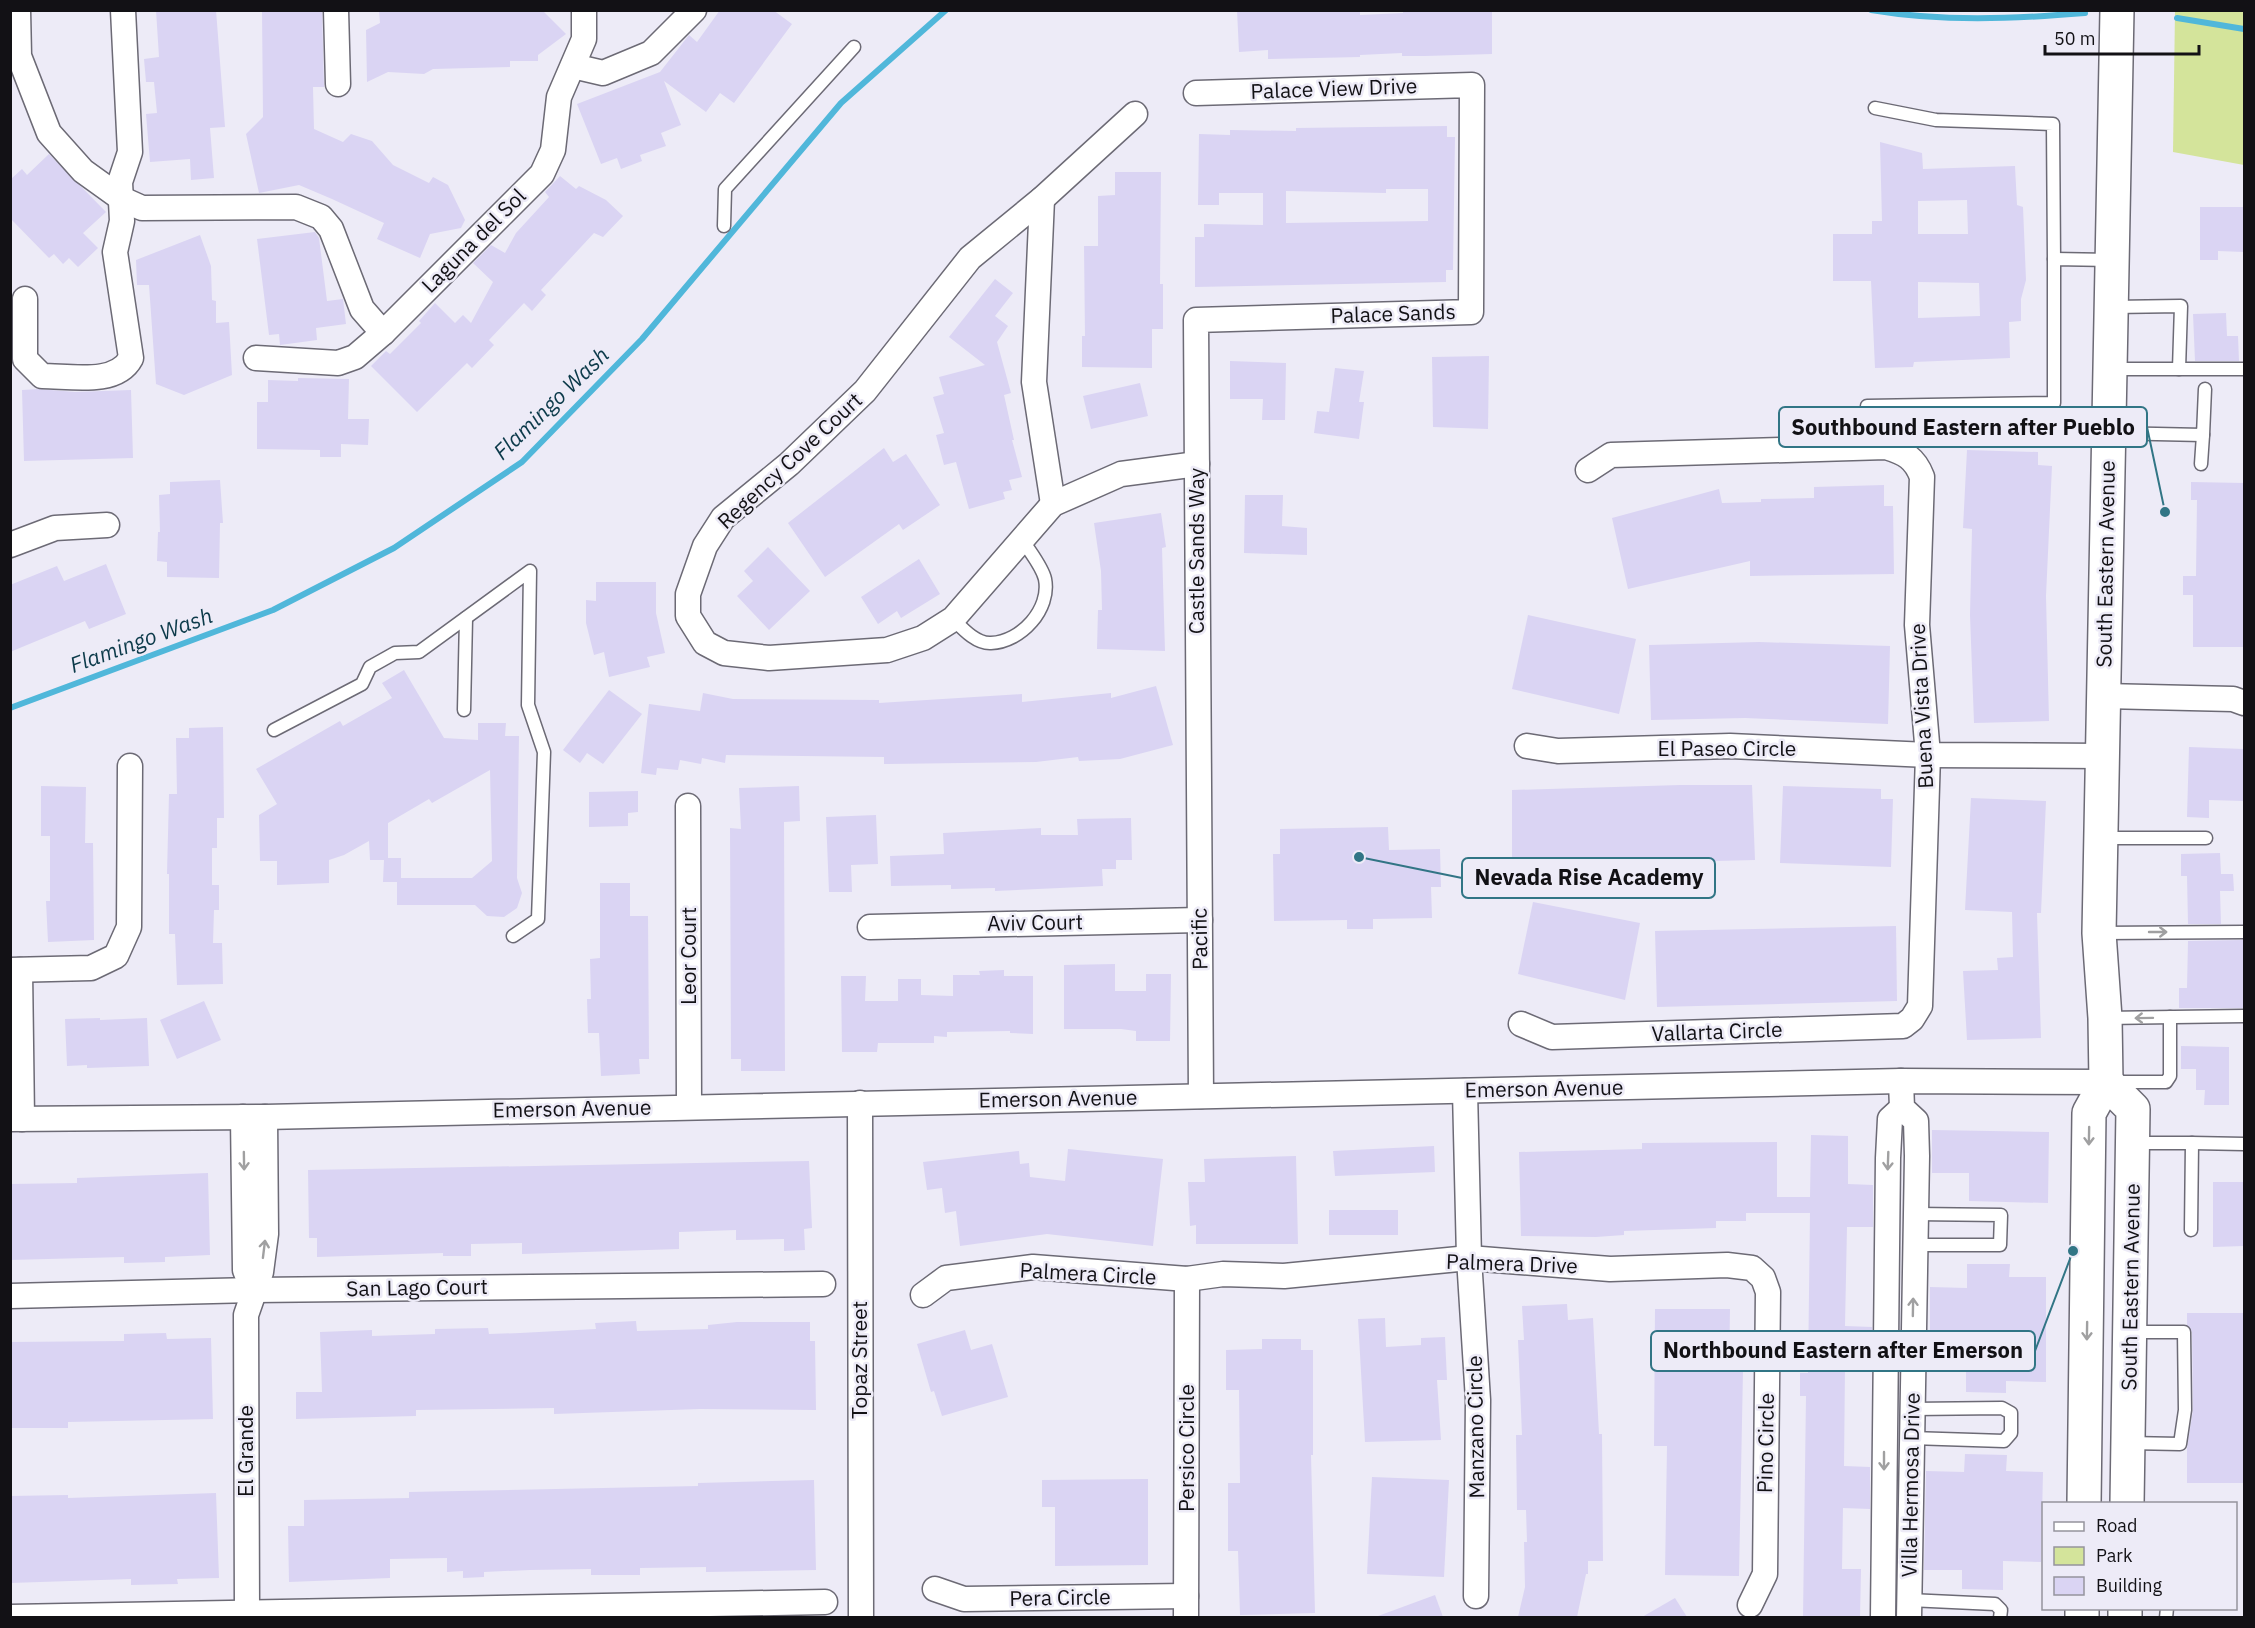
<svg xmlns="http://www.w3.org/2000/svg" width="2255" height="1628" viewBox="0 0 2255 1628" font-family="'IBM Plex Sans',sans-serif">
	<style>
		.green { fill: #d4e49b }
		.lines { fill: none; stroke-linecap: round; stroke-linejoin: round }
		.stream { stroke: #50b7da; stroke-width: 6 }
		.building { fill: #dad4f3; fill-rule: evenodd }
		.lane-casing { stroke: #6c6a75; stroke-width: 15 }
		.street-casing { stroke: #6c6a75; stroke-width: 27 }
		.primary-casing { stroke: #6c6a75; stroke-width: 36 }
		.lane { stroke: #fff; stroke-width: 12 }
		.street { stroke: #fff; stroke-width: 24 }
		.primary { stroke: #fff; stroke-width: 33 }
		.oneway { stroke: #a0a0a1 }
		.labels { text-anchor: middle; stroke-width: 5; stroke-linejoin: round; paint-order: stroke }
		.street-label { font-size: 21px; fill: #121115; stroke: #edebf7 }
		.water-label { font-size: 22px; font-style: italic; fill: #0c3a4a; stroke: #edebf7 }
		.leader { fill: none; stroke: #317585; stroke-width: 2 }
		.callout-dot { fill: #317585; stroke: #edebf7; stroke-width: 2 }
		.callout { fill: #edebf7; stroke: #317585; stroke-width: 2 }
		.callout-label { font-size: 22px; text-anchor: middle; font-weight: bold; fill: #121115 }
	</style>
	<rect width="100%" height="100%" fill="#edebf7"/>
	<!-- green -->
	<path class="green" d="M2175,11H2244V165L2173,152Z"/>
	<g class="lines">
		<!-- stream -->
		<g class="stream">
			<path d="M1871,10C1942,22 2013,19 2085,13"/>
			<path d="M2177,18L2244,29"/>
			<path d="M10,708L273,610L394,548L522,462L642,339L841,103L946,10"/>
		</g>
	</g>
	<!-- building -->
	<g class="building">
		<path d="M156,10H216L225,127L210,128L214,178L191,180L190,159L150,162L146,114L157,113L154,82H146L144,59L159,57Z"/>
		<path d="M262,10H322L324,87H313L314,129L343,142L351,134L372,141L393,165L429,183L433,177L448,185L465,220L461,228L430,234L420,258L377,239L384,223L332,199L299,185L259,193L246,134L263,117Z"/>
		<path d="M379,10H542L566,34L538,55V61H510V67L433,69L424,74L388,72L367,82L366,30L380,23Z"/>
		<path d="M720,10H773L792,24L734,103L720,93L706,112L664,81L681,125L661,133L666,146L640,155L642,161L621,169L617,158L601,164L577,104L660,72L689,35L697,42Z"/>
		<path d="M1237,10H1360V15L1403,13V10H1492V54L1425,56H1402V53L1360,55V57L1268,59V50L1239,52Z"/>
		<path d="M1447,126V137H1455L1453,270H1446V282L1195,287V237H1204V224L1263,225V193H1219V205H1198L1199,134L1230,135V130L1296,131V128ZM1386,189H1428V221L1286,223V191L1386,193Z"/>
		<path d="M1880,142L1922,153L1923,169L2015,166L2017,205L2023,207L2026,280L2021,299V321L2009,322L2010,358L1914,362L1913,367L1875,368L1871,281H1833V234H1872V221H1882ZM1967,200L1968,234H1918V201ZM1918,282L1979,283L1980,316L1918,318Z"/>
		<path d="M49,154L106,212L83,233L98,248L78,267L69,258L63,264L54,254L49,258L10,218V180L22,169L27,175Z"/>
		<path d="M1115,172H1161L1160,284H1163V329H1152V368L1082,367V336H1085L1084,246H1098V196L1115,195Z"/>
		<path d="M560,176L576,189L579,186L606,200L623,216L603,237L594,233L541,290L546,295L532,311L524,303L489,340L494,345L472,368L467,363L417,412L371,366L386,351L390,354L421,323L419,321L435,303L455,323L463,315L471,323L493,282L473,263L491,245L505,253L516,233L549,197L545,192Z"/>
		<path d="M2200,207H2244V252L2218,251V260H2200Z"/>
		<path d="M315,232L319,238L327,301L343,299L346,324L316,328L317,340L280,345L279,334L269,335L257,239Z"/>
		<path d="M200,235L211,266L212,300L216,301V323L229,322L232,375L184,395L156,384L149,285H137L136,260Z"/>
		<path d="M995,279L1013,293L995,316L1008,326L997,342L1011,393L1004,395L1014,440H1012L1022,477L1009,480L1012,490L1003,492L1005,499L969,509L956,462L944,465L936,435L944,433L933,397L944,394L939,377L985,365L949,337Z"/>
		<path d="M2226,313L2227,336H2238L2239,361H2195L2193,314Z"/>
		<path d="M1489,356L1488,429L1433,427L1432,357Z"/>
		<path d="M1230,361L1286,363L1285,420H1262L1263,399H1230Z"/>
		<path d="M1335,368L1364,371L1359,402H1364L1359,439L1314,433L1317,411L1329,412Z"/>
		<path d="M298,378L349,379L348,419H369L368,445L341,444V457H320V450L257,449V402H268V380L298,381Z"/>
		<path d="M1140,383L1148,416L1091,429L1083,396Z"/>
		<path d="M39,389L75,392L131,390L133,458L24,461L22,390Z"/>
		<path d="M884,448L893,462L906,454L940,505L903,530L899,524L825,577L788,523Z"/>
		<path d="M1967,450L2038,452V465L2052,466L2046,596L2049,721L1974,723L1970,615L1972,529L1963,528Z"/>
		<path d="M220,480L223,523H220L219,578L167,577V562L157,561L158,532H160L159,495L170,494V482Z"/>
		<path d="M2191,482L2244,483V647H2193V595H2183V576H2196L2197,500H2191Z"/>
		<path d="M1884,485V506H1893L1894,574L1750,576V561L1628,589L1612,518L1719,489L1722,503L1761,502V499L1814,498V487Z"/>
		<path d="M1245,495H1283L1282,526L1307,528V555L1244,553Z"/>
		<path d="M1161,513L1166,547L1162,548L1165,651L1097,649L1098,610H1102L1101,571L1094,523Z"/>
		<path d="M768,547L810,591L769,630L737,596L753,581L744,571Z"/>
		<path d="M919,559L940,594L901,618L897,611L878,624L861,597Z"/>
		<path d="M106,564L126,614L89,629L85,621L10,652V585L57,566L64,581Z"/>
		<path d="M596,582H656V613L665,653L647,657L650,667L609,677L604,652L594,655L586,623V600L596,601Z"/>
		<path d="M1528,615L1636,639L1619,714L1512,689Z"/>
		<path d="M1759,642L1890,646L1888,724L1745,718L1651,720L1649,645Z"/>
		<path d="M404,670L444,738L478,740V723H506L505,736H519L517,878L522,893L517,908L504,917L487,916L475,905H397V882H383L384,860H370L369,841L344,855L329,860V883L277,885V861H260L259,815L277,804L256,769L340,721L343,726L392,698L382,683ZM490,770L492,861L472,878H401V858H388V823L429,799L432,803Z"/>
		<path d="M1156,686L1173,745L1120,759L1079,761L1078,757L1036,762L888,764H884V757L726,755L725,763L702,758L701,764L680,760L678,770L657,768L656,775L641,773L649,704L700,711L703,693L733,699L879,700V703L1022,694V702L1111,693V698Z"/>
		<path d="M609,690L642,714L603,764L587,753L580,763L563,750Z"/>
		<path d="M223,727L224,818H217V848H212V885H219V910H214L213,943H222L223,984L177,985L175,934H169V874H167L169,794H177L176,738H189V728Z"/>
		<path d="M2189,747L2244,749V801L2209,800V818L2187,817Z"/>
		<path d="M1680,785H1752L1755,860L1512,866V790Z"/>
		<path d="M41,786L86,787L85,843H93L94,940L48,942L46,901H50V836H41Z"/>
		<path d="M799,786L800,821L784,822L785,1071H741V1059H731L730,828L741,829L739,788Z"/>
		<path d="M1783,786L1881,789V799H1893L1891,867L1780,863Z"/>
		<path d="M638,791V812L628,813V826L589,827V792Z"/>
		<path d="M1971,798L2046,801L2041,913H2037L2041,1038L1967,1040L1963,971L1998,970L1997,958L2013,957L2012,912L1965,910Z"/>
		<path d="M876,815L878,864L851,865L852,892H829L826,817Z"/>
		<path d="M1131,818L1132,860H1116V869H1102L1103,886L995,891V888L951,889V885L891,886L890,856L944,854L943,833L1041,828V835H1078L1077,819Z"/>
		<path d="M1388,827L1389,850L1440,849L1441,887H1431L1432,918L1373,919V929H1347V920L1274,921L1273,854H1280V829Z"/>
		<path d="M2220,853L2221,874H2233L2234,891H2220L2221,924H2188L2187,876H2181V854Z"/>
		<path d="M600,883H630V916H648L649,1059H639L640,1074L601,1076L599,1033H588L587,999H591L590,959L600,958Z"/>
		<path d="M1533,902L1640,923L1625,1000L1518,974Z"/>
		<path d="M1896,926L1897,1001L1657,1007L1655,931Z"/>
		<path d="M2244,940V1008H2179V988H2187L2188,941Z"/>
		<path d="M1115,964V991H1146V974H1171L1170,1041H1136V1031L1121,1029H1064V965Z"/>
		<path d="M1004,970V976H1033V1034L1010,1033V1031L947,1032V1037L934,1036V1043H878L877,1052H842L841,976H866L865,1001H898V979H921V995L953,996V975H980L979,971Z"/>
		<path d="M204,1001L221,1040L177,1059L160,1020Z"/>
		<path d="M100,1018V1020L147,1018L149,1066L87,1068V1065L67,1066L65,1019Z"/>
		<path d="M2181,1046L2229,1047V1105H2204L2205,1090H2196V1069H2181Z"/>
		<path d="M1932,1130L2049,1132L2048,1203L1969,1201V1173H1932Z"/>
		<path d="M1811,1135L1848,1136V1184L1873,1185V1227H1847L1845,1326L1872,1327L1871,1368L1845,1367L1844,1466L1870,1467V1509L1843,1508L1842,1569H1861L1860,1617H1803L1806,1396H1800V1373H1808L1810,1213H1746V1221H1716V1228L1624,1231V1235L1596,1237L1521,1236L1519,1152L1642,1149V1143L1777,1142V1197H1810Z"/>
		<path d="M1434,1146L1435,1172L1335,1176L1333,1151Z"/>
		<path d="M1068,1149L1163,1159L1153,1246L1047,1234L960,1246L956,1211L945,1213L942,1188L927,1190L923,1162L1019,1151L1020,1164L1029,1163L1030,1177L1065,1181Z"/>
		<path d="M1296,1156L1298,1244H1196V1225L1190,1226L1188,1182H1205L1204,1159Z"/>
		<path d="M809,1161L812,1228L804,1229L805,1250L784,1251V1239L736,1240V1230L679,1232V1249L522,1254V1243L471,1244V1256H443V1253L317,1257V1238H309L308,1170Z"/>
		<path d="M208,1173L210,1255L165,1257V1262L124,1263V1257L10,1260V1184L77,1183V1178Z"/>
		<path d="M2213,1182H2244V1246L2213,1247Z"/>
		<rect x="1329" y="1210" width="69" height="25"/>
		<path d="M1967,1264H2010L2009,1277H2046V1382L2006,1381V1393L1966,1392V1366H1930V1287L1967,1288Z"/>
		<path d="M1567,1304L1568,1320L1593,1318L1599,1434H1602L1603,1561H1588V1574H1586L1577,1617H1518L1525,1587L1524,1542H1527L1526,1510H1517L1516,1435H1522L1518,1340H1524L1522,1306Z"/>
		<path d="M1655,1309H1730L1729,1370H1743L1739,1576L1665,1575L1667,1446H1654Z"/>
		<path d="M2187,1313H2244V1483H2187V1448L2193,1410L2192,1332L2187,1325Z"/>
		<path d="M1385,1318L1386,1347L1421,1345V1338L1445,1337L1447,1380H1437L1441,1440L1365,1442L1358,1319Z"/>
		<path d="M636,1321L637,1331L708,1329V1325L737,1322H810V1341H815L816,1410L700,1409L554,1414V1408L416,1410V1416L296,1419V1392H322L320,1332L372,1330V1336L435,1334V1329L488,1328L489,1334L520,1333L596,1329L595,1323Z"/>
		<path d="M965,1330L971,1350L992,1344L1008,1397L942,1416L934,1391L931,1392L917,1344Z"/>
		<path d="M166,1333L167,1339L211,1338L213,1419L68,1422V1428H10V1342L124,1341V1334Z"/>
		<path d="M1262,1339H1301V1350H1313V1455H1311L1315,1613L1240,1615L1238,1551H1228V1483H1240L1239,1390H1226V1350L1262,1349Z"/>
		<path d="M1965,1454L2007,1455L2006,1471L2043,1472L2041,1562L2003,1561V1590L1962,1589V1570H1924L1926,1471L1964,1472Z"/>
		<path d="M1372,1477L1449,1480L1444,1577L1367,1574Z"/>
		<path d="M1148,1479V1565L1055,1566V1507H1042V1480Z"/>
		<path d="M814,1480L816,1570L706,1572V1567L640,1568V1575H591V1569L530,1570L484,1572V1577L463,1578V1571L447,1572V1558L390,1559V1578L289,1582L288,1526H304V1500L409,1498V1492L698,1486V1483Z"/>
		<path d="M216,1493L219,1578L177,1579L178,1584L131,1585V1579L10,1583V1496L68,1495V1498Z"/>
		<path d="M1435,1595L1443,1617H1379L1378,1616Z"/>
		<path d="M1675,1598L1687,1617H1642Z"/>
	</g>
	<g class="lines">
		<defs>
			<g id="lane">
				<path d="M1875,108L1936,120L2053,124L2054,259"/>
				<path d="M724,226L725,189L854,47"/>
				<path d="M2113,307L2181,306L2179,369H2244"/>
				<path d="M2111,369H2179"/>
				<path d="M1867,406L2054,403V259L2111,260"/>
				<path d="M2110,433L2203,435L2205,389"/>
				<path d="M2201,464L2203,435"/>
				<path d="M953,619C962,628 976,644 991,643C1021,642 1051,609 1045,579C1042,566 1029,551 1022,539"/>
				<path d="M464,710L466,618"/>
				<path d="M274,730L362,684L370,667L395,653L419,652L530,571L528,705L544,752L538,919L513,936"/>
				<path d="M2102,838H2206"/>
				<path d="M2101,933L2244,932"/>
				<path d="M2105,1018L2244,1016"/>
				<path d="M2113,1082H2166L2170,1076V1017"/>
				<path d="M2135,1143H2192L2191,1230"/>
				<path d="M2192,1143L2244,1144"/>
				<path d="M1914,1245H2000L2001,1215L1915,1214"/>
				<path d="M1911,1438L2004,1441L2011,1433V1413L2002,1408L1912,1409"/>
				<path d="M2129,1443L2180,1444L2185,1410L2184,1332H2130"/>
				<path d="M1909,1600L1995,1604L2001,1610L2000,1618"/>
				<path d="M2166,1618L2167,1608"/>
			</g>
			<g id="street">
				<path d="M18,10L19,56L49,133L83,171L122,199L142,208L296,207L321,217L331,229L362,309L383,333"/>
				<path d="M336,10L338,84"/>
				<path d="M573,66L603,73L651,53L694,10"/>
				<path d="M1196,93L1472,85L1471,312L1196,320L1201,1096"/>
				<path d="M1135,114L1042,199L970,258L865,391L789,464L723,518L705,546L688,594V616L705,643L724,653L769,658L887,650L923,638L953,619L1053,504L1121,474L1197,464"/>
				<path d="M1042,199L1034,382L1053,504"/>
				<path d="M25,299V359L42,376C70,376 116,386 131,358L115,252L122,221L120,182L130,152L123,10"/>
				<path d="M256,358L338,363L355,357L383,333L542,174L553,150L559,97L584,39V10"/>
				<path d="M10,545L55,528L107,525"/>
				<path d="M2104,696L2233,699L2244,703"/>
				<path d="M1527,746L1558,751L1730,746L1928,755L2103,756"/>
				<path d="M688,806L689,1106"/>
				<path d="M870,927L1200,920"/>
				<path d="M10,970L91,968L116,956L129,927L130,766"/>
				<path d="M20,970L22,1119"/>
				<path d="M1521,1024L1552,1037L1903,1026L1912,1019L1920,1006L1928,755L1917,625L1922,477C1915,458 1905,453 1886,447L1611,455L1588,470"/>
				<path d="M1901,1081L1902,1108L1916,1121L1917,1156L1909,1618"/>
				<path d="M1465,1091L1469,1258L1478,1400L1476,1596"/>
				<path d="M860,1103L861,1618"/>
				<path d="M243,1117L245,1270L253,1290"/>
				<path d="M10,1119L265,1117L1901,1081L2106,1082"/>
				<path d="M923,1295L946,1278L1033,1267L1187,1279L1223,1274L1284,1276L1469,1258L1610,1269L1727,1265L1752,1268L1763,1278L1768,1292L1765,1574L1750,1605"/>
				<path d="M10,1296L253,1290L823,1284"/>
				<path d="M935,1589L964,1599L1186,1596"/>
				<path d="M247,1613L246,1315L261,1272L266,1234L265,1117"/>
				<path d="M10,1617L825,1602"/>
				<path d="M1186,1618L1187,1279"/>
				<path d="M1883,1618L1888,1158L1890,1119L1902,1108"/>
			</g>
			<g id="primary">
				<path d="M2106,1082L2133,1109L2127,1504"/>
				<path d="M2084,1504L2089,1113L2106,1082L2105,1018L2099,933L2117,10"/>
				<path d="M2082,1618V1608"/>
				<path d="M2125,1618V1608"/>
			</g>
		</defs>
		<!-- lane casing -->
		<use href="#lane" class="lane-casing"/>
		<!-- street casing -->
		<use href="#street" class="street-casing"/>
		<!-- primary casing -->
		<use href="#primary" class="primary-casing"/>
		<!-- lane -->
		<use href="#lane" class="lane"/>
		<!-- street -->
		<use href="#street" class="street"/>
		<!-- primary -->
		<use href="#primary" class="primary"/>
	</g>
	<!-- one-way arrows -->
	<defs><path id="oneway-shaft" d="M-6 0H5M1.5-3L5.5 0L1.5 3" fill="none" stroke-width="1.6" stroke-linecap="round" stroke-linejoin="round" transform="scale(1.5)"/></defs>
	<g class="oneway">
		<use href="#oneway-shaft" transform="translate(2158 932)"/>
		<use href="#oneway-shaft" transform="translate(2144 1018) rotate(179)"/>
		<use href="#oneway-shaft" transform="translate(2089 1136) rotate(91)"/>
		<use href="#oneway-shaft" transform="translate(244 1161) rotate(89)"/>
		<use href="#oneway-shaft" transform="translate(1888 1161) rotate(92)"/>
		<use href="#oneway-shaft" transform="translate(264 1249) rotate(-83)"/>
		<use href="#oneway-shaft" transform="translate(1913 1307) rotate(-89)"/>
		<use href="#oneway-shaft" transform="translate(2087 1331) rotate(91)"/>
		<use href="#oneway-shaft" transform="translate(1884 1461) rotate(90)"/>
	</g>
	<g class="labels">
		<!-- street labels -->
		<g class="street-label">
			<text transform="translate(1334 89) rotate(-2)" y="7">Palace View Drive</text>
			<text transform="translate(474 241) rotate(-45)" y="7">Laguna del Sol</text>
			<text transform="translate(1393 314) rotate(-2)" y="7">Palace Sands</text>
			<text transform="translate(790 461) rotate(-43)" y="7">Regency Cove Court</text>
			<text transform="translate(1197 551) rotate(-90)" y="7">Castle Sands Way</text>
			<text transform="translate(2106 564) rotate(-89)" y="7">South Eastern Avenue</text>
			<text transform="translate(1922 706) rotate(-93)" y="7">Buena Vista Drive</text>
			<text x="1727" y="756">El Paseo Circle</text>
			<text transform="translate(1035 923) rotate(-1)" y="7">Aviv Court</text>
			<text transform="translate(1200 939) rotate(-91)" y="7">Pacific</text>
			<text transform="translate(689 956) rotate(-90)" y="7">Leor Court</text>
			<text transform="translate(1717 1032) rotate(-2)" y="7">Vallarta Circle</text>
			<text transform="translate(1544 1089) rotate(-1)" y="7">Emerson Avenue</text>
			<text transform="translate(1058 1099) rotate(-1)" y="7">Emerson Avenue</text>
			<text transform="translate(572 1109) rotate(-1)" y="7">Emerson Avenue</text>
			<text transform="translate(1512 1264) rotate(2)" y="7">Palmera Drive</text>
			<text transform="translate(1088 1274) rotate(3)" y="7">Palmera Circle</text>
			<text transform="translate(2131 1287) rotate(-89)" y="7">South Eastern Avenue</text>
			<text transform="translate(417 1288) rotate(-1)" y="7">San Lago Court</text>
			<text transform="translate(860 1360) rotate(-90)" y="7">Topaz Street</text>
			<text transform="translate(1476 1427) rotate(-91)" y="7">Manzano Circle</text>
			<text transform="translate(1766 1443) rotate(-89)" y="7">Pino Circle</text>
			<text transform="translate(1187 1448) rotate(-90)" y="7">Persico Circle</text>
			<text transform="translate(246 1451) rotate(-90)" y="7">El Grande</text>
			<text transform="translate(1911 1485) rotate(-89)" y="7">Villa Hermosa Drive</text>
			<text transform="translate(1060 1598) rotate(-1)" y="7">Pera Circle</text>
		</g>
		<!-- water labels -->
		<g class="water-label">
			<text transform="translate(551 403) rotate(-44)" y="8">Flamingo Wash</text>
			<text transform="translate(141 640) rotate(-20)" y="8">Flamingo Wash</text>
		</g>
	</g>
	<!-- callouts -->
	<path class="leader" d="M2165 512L2147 427M1359 857L1462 878M2073 1251L2035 1351"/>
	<g class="callout-dot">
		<circle cx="2165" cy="512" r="6"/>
		<circle cx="1359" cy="857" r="6"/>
		<circle cx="2073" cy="1251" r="6"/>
	</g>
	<g class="callout">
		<rect x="1779" y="407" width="368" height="40" rx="6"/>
		<rect x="1462" y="858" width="253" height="40" rx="6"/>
		<rect x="1651" y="1331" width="384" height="40" rx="6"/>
	</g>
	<g class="callout-label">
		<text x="1963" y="435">Southbound Eastern after Pueblo</text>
		<text x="1589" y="885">Nevada Rise Academy</text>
		<text x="1843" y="1358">Northbound Eastern after Emerson</text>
	</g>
	<!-- border -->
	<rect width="2255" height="1628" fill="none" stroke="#121115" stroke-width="24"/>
	<!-- legend -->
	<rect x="2042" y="1502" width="195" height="108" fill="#edebf7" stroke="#95949d" stroke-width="1.5"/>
	<rect x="2054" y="1522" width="30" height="9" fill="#ffffff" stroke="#95949d" stroke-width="1.5"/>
	<text x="2096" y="1532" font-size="18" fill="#121115">Road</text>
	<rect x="2054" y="1547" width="30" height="18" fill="#d4e49b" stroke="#95949d" stroke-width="1.5"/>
	<text x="2096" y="1562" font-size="18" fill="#121115">Park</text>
	<rect x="2054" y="1577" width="30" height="18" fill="#dad4f3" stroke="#95949d" stroke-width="1.5"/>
	<text x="2096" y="1592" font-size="18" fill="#121115">Building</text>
	<!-- scale -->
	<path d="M2045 45v9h154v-9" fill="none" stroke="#121115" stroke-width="3"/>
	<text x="2054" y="45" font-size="18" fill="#121115" stroke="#edebf7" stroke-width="4.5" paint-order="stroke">50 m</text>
</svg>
